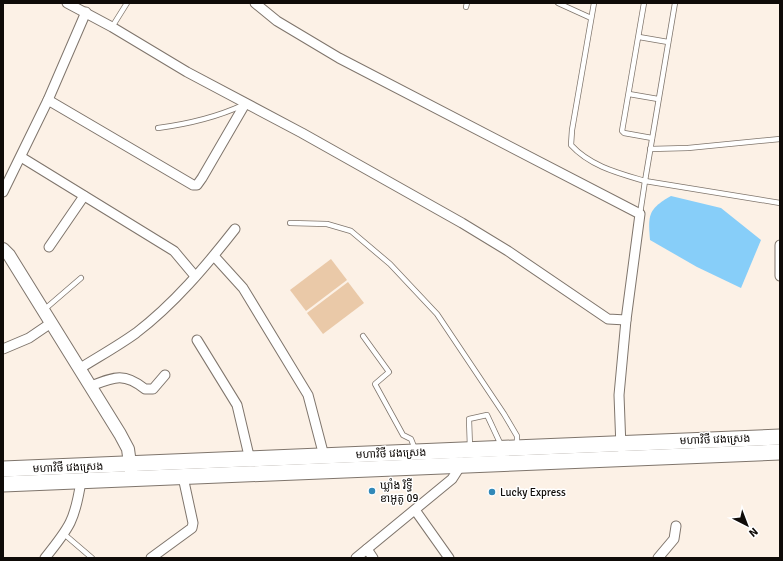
<svg xmlns="http://www.w3.org/2000/svg" width="783" height="561" viewBox="0 0 783 561" font-family="Signika,'Noto Sans Khmer',sans-serif">
	<style>
		.green { fill: #eac9a8 }
		.water { fill: #87cef9 }
		.lines { fill: none; stroke-linecap: round; stroke-linejoin: round }
		.service-casing { stroke: #7f756c; stroke-width: 6 }
		.minor-casing { stroke: #7f756c; stroke-width: 11 }
		.tertiary-casing { stroke: #7f756c; stroke-width: 14 }
		.primary-casing { stroke: #7f756c; stroke-width: 17 }
		.service { stroke: #fff; stroke-width: 4.5 }
		.minor { stroke: #fff; stroke-width: 9 }
		.tertiary { stroke: #fff; stroke-width: 12 }
		.primary { stroke: #fff; stroke-width: 15 }
		.poi-dot { fill: #3289b8; stroke: #fff; stroke-width: 1.5 }
		.labels { text-anchor: middle; stroke-width: 3; stroke-linejoin: round; paint-order: stroke }
		.street-label { font-size: 11px; fill: #0f0b08; stroke: #fff }
		.poi-label { font-size: 11px; fill: #0f0b08; stroke: #fff; text-anchor: start }
	</style>
	<rect width="100%" height="100%" fill="#fcf1e6"/>
	<!-- green -->
	<g class="green">
		<path d="M331,259L347,280L306,311L290,290Z"/>
		<path d="M348,282L364,303L323,334L307,313Z"/>
	</g>
	<!-- water -->
	<path class="water" d="M671,196L721,208L761,240L741,288L697,267L650,240C648,215 648,209 671,196Z"/>
	<g class="lines">
		<defs>
			<g id="service">
				<path d="M558,3L591,18"/>
				<path d="M594,3L572,130L571,145C590,166 618,173 645,181L675,3"/>
				<path d="M644,3L622,131L624,133L652,138"/>
				<path d="M466,7L467,3"/>
				<path d="M112,27L127,3"/>
				<path d="M639,37L668,42"/>
				<path d="M629,94L658,99"/>
				<path d="M158,128C188,124 215,118 243,105"/>
				<path d="M650,149L688,148L780,139"/>
				<path d="M640,214L645,181L780,203"/>
				<path d="M290,223L327,224L351,231L390,264L437,314L504,414L517,436V446"/>
				<path d="M45,309L81,278"/>
				<path d="M363,336L389,372L375,384L403,435L411,439L415,449"/>
				<path d="M470,448L469,419L487,415L501,445"/>
				<path d="M64,534L92,558"/>
			</g>
			<g id="minor">
				<path d="M67,3L112,27L187,72L302,133L462,223L508,251L608,319L626,320"/>
				<path d="M255,3L277,21L339,58L640,214L626,320L619,395L621,448"/>
				<path d="M48,100L193,185H197L202,178L245,104"/>
				<path d="M21,157L174,251L195,276"/>
				<path d="M3,192L48,100L86,12"/>
				<path d="M780,245V276"/>
				<path d="M49,247L84,196"/>
				<path d="M214,256L243,288L308,395L324,456"/>
				<path d="M197,340L237,405L250,460"/>
				<path d="M3,349L29,338L51,323"/>
				<path d="M79,369C98,357 118,346 136,333C174,304 206,266 235,229"/>
				<path d="M91,386C114,377 124,372 145,389H153L165,375"/>
				<path d="M415,510L449,558"/>
				<path d="M367,549L373,558"/>
				<path d="M45,558C70,527 75,520 81,481"/>
				<path d="M151,558L192,528L193,523L183,477"/>
				<path d="M356,558L452,479L461,465V462"/>
				<path d="M658,558L674,539L676,526"/>
			</g>
			<path id="tertiary" d="M3,249L9,255L120,434L128,449L131,471"/>
			<g id="primary">
				<path d="M3,469L780,437"/>
				<path d="M3,484L780,452"/>
			</g>
		</defs>
		<!-- service casing -->
		<use href="#service" class="service-casing"/>
		<!-- minor casing -->
		<use href="#minor" class="minor-casing"/>
		<!-- tertiary casing -->
		<use href="#tertiary" class="tertiary-casing"/>
		<!-- primary casing -->
		<use href="#primary" class="primary-casing"/>
		<!-- service -->
		<use href="#service" class="service"/>
		<!-- minor -->
		<use href="#minor" class="minor"/>
		<!-- tertiary -->
		<use href="#tertiary" class="tertiary"/>
		<!-- primary -->
		<use href="#primary" class="primary"/>
	</g>
	<!-- markers -->
	<g class="poi-dot">
		<circle cx="372" cy="491" r="4"/>
		<circle cx="492" cy="492" r="4"/>
	</g>
	<g class="labels">
		<!-- street labels -->
		<g class="street-label">
			<text transform="translate(715 439) rotate(-2)" y="4">មហាវិថី វេងស្រេង</text>
			<text transform="translate(391 453) rotate(-2)" y="4">មហាវិថី វេងស្រេង</text>
			<text transform="translate(68 467) rotate(-2)" y="4">មហាវិថី វេងស្រេង</text>
		</g>
		<!-- poi labels -->
		<g class="poi-label">
			<text x="380" y="489">ឃ្លាំង រិទ្ធី<tspan x="380" dy="13">ខាអូតូ 09</tspan></text>
			<text x="500" y="496">Lucky Express</text>
		</g>
	</g>
	<!-- border -->
	<rect width="783" height="561" fill="none" stroke="#0f0b08" stroke-width="8"/>
	<!-- north arrow -->
	<g transform="translate(747 525) rotate(138)" stroke="#ffffff" stroke-width="3" paint-order="stroke">
	<path d="M0-3L7 15L0 10L-7 15Z" fill="#0f0b08"/>
	<text y="-6" font-size="11" font-weight="bold" text-anchor="middle" fill="#0f0b08">N</text>
	</g>
</svg>
